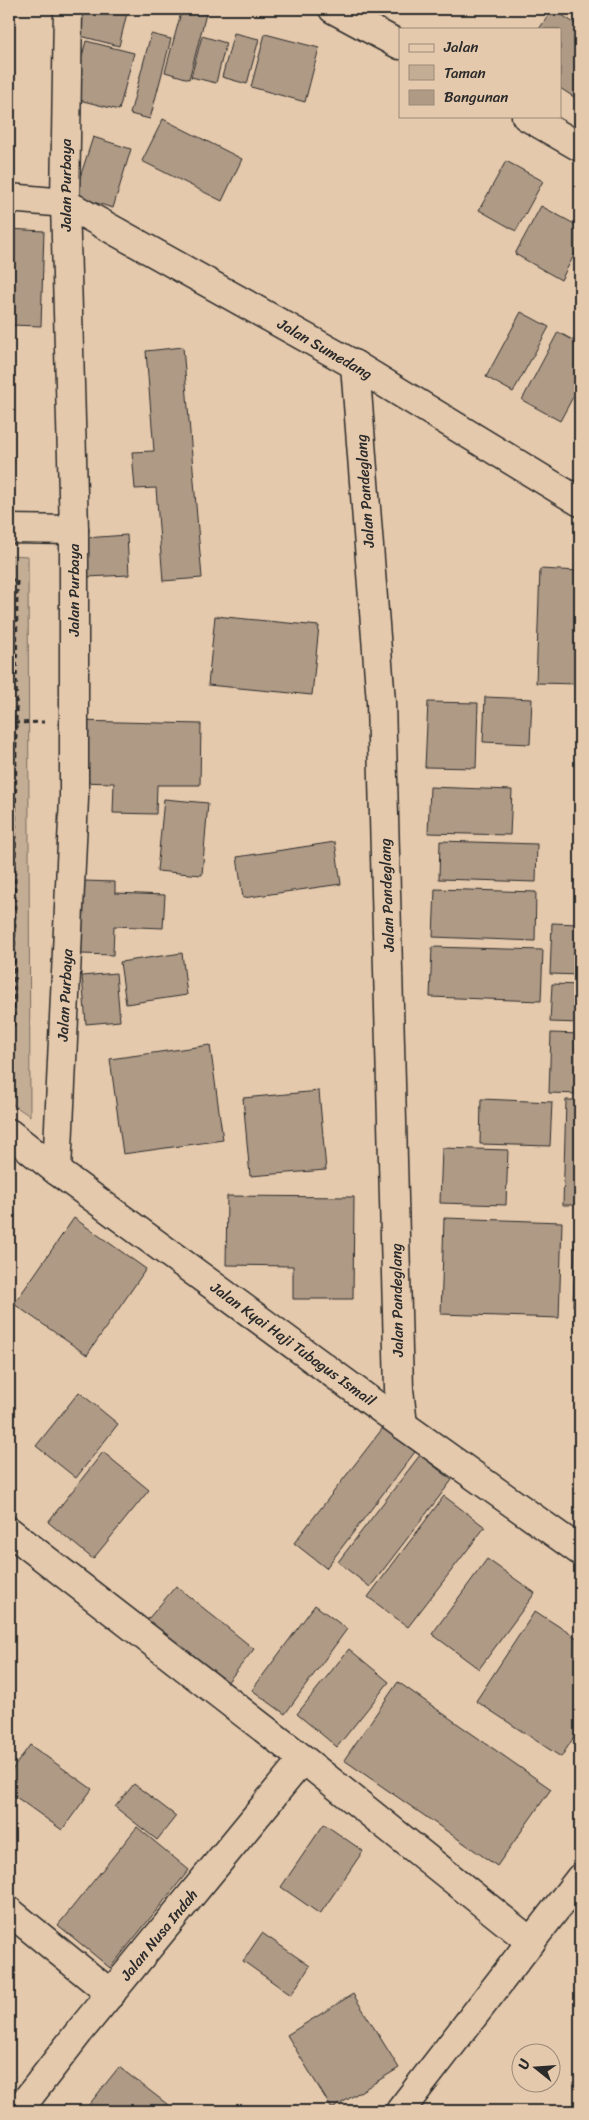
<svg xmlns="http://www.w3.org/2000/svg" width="589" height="2120" viewBox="0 0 589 2120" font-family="Sriracha,sans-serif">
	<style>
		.green { fill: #c4ad95; stroke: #786c60 }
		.building { fill: #af9a86; stroke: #2b2b2b }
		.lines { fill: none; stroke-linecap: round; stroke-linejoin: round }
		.street-casing { stroke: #2b2b2b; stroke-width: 31 }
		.path { stroke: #2b2b2b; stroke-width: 3; stroke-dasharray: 5 4; stroke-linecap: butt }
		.street { stroke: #e5c9ac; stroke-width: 28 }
		.labels { text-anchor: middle; stroke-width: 4.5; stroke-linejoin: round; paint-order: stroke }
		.street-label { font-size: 15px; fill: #2b2b2b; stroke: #e5c9ac }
	</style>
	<rect width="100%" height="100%" fill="#e5c9ac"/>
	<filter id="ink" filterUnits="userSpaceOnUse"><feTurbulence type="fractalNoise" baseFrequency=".02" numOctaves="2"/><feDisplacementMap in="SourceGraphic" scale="10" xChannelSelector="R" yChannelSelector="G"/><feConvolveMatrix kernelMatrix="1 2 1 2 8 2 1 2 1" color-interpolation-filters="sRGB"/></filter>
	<g filter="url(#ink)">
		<!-- green -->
		<path class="green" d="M9,555L28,556L30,1116L9,1102Z"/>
		<!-- building -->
		<g class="building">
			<path d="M75,9H128L119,46L69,33Z"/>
			<path d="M182,9L207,10L189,79L165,72Z"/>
			<path d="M553,9L580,27V101L560,88V29H539Z"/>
			<path d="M234,33L259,39L247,84L222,77Z"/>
			<path d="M151,34L171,39L150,119L130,114Z"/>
			<path d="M265,34L319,48L305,102L251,87Z"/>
			<path d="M202,36L226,43L216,83L191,77Z"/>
			<path d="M86,41L134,53L119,110L71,98Z"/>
			<path d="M163,119L242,159L222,201L142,161Z"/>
			<path d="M93,137L131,149L113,208L74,196Z"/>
			<path d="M506,161L543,181L516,231L479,210Z"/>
			<path d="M541,206L580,227V244L561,280L515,254Z"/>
			<path d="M9,229L44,231L41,326L9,325Z"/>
			<path d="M521,312L549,327L513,392L486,377Z"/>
			<path d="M558,332L580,344V384L560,421L522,400Z"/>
			<path d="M183,347L202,578L163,581L156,488L135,489L132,452L154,451L146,351Z"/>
			<path d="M127,535L129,575L87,577L85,538Z"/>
			<path d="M540,569L580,571V684L536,683Z"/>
			<path d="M215,616L319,626L312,695L208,685Z"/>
			<path d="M485,697L532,699L530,744L483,742Z"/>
			<path d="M428,702L478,703L476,768L425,767Z"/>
			<path d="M78,721L201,724L200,785H157L156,814L113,813L114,783L77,782Z"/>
			<path d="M430,787L512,790L510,835L428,833Z"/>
			<path d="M164,799L208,803L202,875L157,871Z"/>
			<path d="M440,841L537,844L536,882L439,879Z"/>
			<path d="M335,842L341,884L243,898L237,857Z"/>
			<path d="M84,881L115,882V893L165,895L163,928L114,926L113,955L81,954Z"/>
			<path d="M435,889L536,892L535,941L433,937Z"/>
			<path d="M552,923L580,924V975L550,974Z"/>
			<path d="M432,947L543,950L541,1001L430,997Z"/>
			<path d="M182,953L187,995L126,1004L120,962Z"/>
			<path d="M116,973L120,1021L86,1024L82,976Z"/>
			<path d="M552,984L580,985V1023L550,1022Z"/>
			<path d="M551,1033L580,1034V1094L549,1093Z"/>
			<path d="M210,1045L223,1140L123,1154L110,1059Z"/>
			<path d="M319,1091L326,1170L250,1176L243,1098Z"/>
			<path d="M481,1099L552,1102L550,1146L480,1144Z"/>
			<path d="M566,1100H580V1205H563Z"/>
			<path d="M442,1148L508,1150L506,1205L440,1203Z"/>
			<path d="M227,1196L354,1197L353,1299H293V1266L226,1265Z"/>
			<path d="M576,1214H580V1306H573Z"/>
			<path d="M74,1218L146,1269L87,1355L14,1304Z"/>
			<path d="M444,1218L562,1222L559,1318L441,1314Z"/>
			<path d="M79,1392L118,1424L76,1478L36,1446Z"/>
			<path d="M386,1424L418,1448L326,1568L294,1543Z"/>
			<path d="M103,1452L149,1490L93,1559L48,1522Z"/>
			<path d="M420,1455L452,1480L370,1587L338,1562Z"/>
			<path d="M444,1496L485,1527L408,1627L368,1597Z"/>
			<path d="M487,1559L535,1593L479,1669L432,1634Z"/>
			<path d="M176,1586L254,1649L222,1689L143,1625Z"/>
			<path d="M315,1605L347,1629L285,1714L252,1690Z"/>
			<path d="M535,1611L580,1640V1728L561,1757L476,1701Z"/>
			<path d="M349,1649L389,1682L337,1747L297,1714Z"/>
			<path d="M398,1682L551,1789L497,1866L344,1760Z"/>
			<path d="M30,1745L92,1789L62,1830L9,1792V1774Z"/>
			<path d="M134,1784L176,1816L157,1840L115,1807Z"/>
			<path d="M324,1824L363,1851L320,1914L281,1887Z"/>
			<path d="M137,1827L189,1870L110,1968L58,1925Z"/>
			<path d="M262,1933L310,1966L291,1995L243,1961Z"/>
			<path d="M353,1994L399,2068L332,2109L287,2035Z"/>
			<path d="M119,2067L176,2111H84Z"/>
		</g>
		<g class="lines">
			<defs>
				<g id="street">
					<path d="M333,9L400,45"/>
					<path d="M526,116L580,147"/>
					<path d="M9,198L65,203L355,365L580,502"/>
					<path d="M355,365L381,702L399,1389L403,1425"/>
					<path d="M9,529L74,530"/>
					<path d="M9,1133L57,1171L403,1425L580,1551"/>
					<path d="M57,1171L74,798V530L65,203L68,9"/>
					<path d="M9,1531L303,1759L531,1942"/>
					<path d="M9,1911L111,1994"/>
					<path d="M18,2111L79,2032L303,1759"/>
					<path d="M400,2111L580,1878"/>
				</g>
			</defs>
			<!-- street casing -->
			<use href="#street" class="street-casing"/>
			<!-- path -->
			<g class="path">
				<path d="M9,580H17L14,1024L9,1031"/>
				<path d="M14,723L44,722"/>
			</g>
			<!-- street -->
			<use href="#street" class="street"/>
		</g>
	</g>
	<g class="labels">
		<!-- street labels -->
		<g class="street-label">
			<text transform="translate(66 185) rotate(-90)" y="5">Jalan Purbaya</text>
			<text transform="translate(325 349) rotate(30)" y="5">Jalan Sumedang</text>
			<text transform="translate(365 491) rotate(-94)" y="5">Jalan Pandeglang</text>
			<text transform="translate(74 590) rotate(-90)" y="5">Jalan Purbaya</text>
			<text transform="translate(387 895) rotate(-92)" y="5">Jalan Pandeglang</text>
			<text transform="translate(65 995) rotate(-87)" y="5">Jalan Purbaya</text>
			<text transform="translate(397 1300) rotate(-91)" y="5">Jalan Pandeglang</text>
			<text transform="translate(293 1344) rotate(36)" y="5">Jalan Kyai Haji Tubagus Ismail</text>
			<text transform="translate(159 1935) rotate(-51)" y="5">Jalan Nusa Indah</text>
		</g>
	</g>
	<!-- margin -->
	<rect width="589" height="2120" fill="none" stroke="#e5c9ac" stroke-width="30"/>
	<rect x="15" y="15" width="559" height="2090" fill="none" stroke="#2b2b2b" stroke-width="2" filter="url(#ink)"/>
	<!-- legend -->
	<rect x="399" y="28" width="162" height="90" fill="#e5c9ac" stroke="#9b8a78"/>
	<rect x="409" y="44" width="25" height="8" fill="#e5c9ac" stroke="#9b8a78"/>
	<text x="444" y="52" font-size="15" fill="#2b2b2b">Jalan</text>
	<rect x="409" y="65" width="25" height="15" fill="#c4ad95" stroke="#9b8a78"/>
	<text x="444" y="78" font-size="15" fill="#2b2b2b">Taman</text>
	<rect x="409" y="90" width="25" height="15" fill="#af9a86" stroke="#9b8a78"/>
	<text x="444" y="102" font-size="15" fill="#2b2b2b">Bangunan</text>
	<!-- north arrow -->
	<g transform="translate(536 2068) rotate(287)"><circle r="24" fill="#e5c9ac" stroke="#9b8a78"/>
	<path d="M0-4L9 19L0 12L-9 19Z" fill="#2b2b2b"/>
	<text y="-8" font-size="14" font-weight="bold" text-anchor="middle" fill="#2b2b2b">U</text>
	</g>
</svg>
